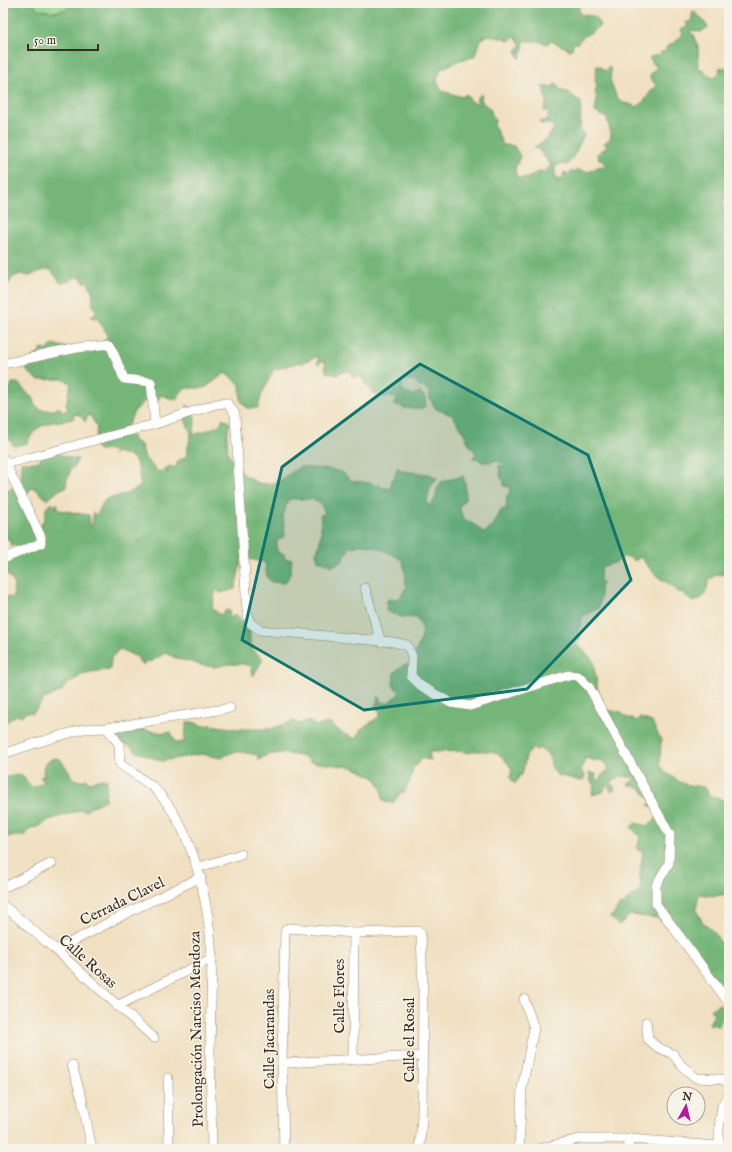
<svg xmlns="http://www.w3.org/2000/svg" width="732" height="1152" viewBox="0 0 732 1152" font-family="'IM FELL English',serif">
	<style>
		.green { fill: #90d48d; stroke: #667f56 }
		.forest { fill: #74b678; stroke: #58704b; fill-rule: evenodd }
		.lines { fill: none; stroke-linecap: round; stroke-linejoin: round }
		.minor-casing { stroke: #968570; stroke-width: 10 }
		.minor { stroke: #fff; stroke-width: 9 }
		.marked { fill: #0f766e; fill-opacity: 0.2; stroke: #0f766e; stroke-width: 3; stroke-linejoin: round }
		.labels { text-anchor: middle; stroke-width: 3; stroke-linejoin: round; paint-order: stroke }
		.street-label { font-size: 15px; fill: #3b2a1e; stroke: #f7f3e8 }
	</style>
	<rect width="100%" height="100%" fill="#f7f3e8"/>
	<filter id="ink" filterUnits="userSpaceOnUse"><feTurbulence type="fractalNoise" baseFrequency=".025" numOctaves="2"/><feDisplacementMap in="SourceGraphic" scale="8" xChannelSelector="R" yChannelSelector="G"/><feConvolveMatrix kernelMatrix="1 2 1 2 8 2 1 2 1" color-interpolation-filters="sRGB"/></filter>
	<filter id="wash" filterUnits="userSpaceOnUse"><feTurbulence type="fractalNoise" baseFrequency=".012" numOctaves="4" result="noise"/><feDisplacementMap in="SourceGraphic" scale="16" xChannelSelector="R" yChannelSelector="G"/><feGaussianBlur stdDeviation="0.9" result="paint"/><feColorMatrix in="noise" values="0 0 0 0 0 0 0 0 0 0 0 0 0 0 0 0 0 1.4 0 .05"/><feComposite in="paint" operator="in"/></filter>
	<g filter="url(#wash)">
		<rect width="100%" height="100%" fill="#f0e0c1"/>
		<!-- green -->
		<path class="green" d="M3,3H112L3,20Z"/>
		<!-- forest -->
		<g class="forest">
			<path d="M10,3H33L37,9L54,12L67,9L72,3H589V5L581,4L579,5V13L584,16V14L596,17L600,26C591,34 583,34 577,44L574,42L572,49L568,50L567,48L551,41L547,44L537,41H527L525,39L520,59L516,51L521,45L515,37L508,41L506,38H499L489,35L481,39L474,57L460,60L441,69L437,80L442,91L462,97L466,94L468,96L470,101L479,105L476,99L481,94L482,102L490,109L495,121L494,125L503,145L514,146L520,156L515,169L517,178H528L540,171L544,172L551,166L540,151L534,147L547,139L554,128L550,124H542L539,122L548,120L549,111H544L547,100L544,92L547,90L541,87H552L556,83L560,90L569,93L581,102L580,129L584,135L574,155L567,165L559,164L555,168V177L562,181L564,172L569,174L571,171L574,172L576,170L588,172L598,167L608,165L599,159L597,154L607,147L604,143L610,139L611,135L607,118L595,112L597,98L595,93L597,85L595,80L597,66H599L605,71L609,67L611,70L610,80L617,98L623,103L629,104L637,107C646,101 649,93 656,85L650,78L651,73L657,68L649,58L656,55L659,56L661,52L666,51V47L672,44L683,34L681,29L689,26L685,23L691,21L693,11L700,17L708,27L701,32L691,30L690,32L694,35C694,40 697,42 698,47C699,54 697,60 698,67L708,75L715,77L719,74L720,67L729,69V194H728L723,205L729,219V579L727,575L717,574L709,581L705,593L700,600L692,602L682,592H678C673,585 664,582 657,576C651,571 646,563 640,557L635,561L629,557H623L617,562L601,567L600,579L603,583L600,587L601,596L599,608L583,616L578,631L581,639L576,643L591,658L594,663C593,669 596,672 596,679C598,690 599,700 603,710L621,712L626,717L637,721L640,718L652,722L661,740L660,765L667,774C672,775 674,779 678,781C687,786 696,786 705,787L710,796L717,797L729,804V894L714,896L699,894L696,910L703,923L715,933L723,948L725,963L729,964V1009L727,1012L721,1013L724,1018L721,1020L719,1026L709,1024L714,1014L710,1010L719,1004L722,1007L726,1003L704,965L702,955L691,948L658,918L630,915L619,925L610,917L614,914L620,904L624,905L627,900L638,893L641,887L640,875L643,851L637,850L640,837L631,827L636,823L647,826L657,818L658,809L648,805L653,802L641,789L628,784L637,778L620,776L616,779L611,781L615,790L611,791L607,784L603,792L592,795L594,785L590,780L589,773L596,774L595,778L598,781L604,773L609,770L606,763L585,758L581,771L585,775L584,779L581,781L557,775L552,768L549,755L539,748L537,750L533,748L526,756L522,775L519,776L515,784L510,777L512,769C502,755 497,750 479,751C475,751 473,750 470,753C457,750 444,752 430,752L429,755L431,760L421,758L418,764L413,767L411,780L406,788L405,792H401L393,803L385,802L383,800L381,787L375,778L353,767L310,762L307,758C290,754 272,749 258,761V755C243,753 235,748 222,758L201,754L162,761L137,752L129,745H123L116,733L126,727L164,733L171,732L176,743L184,742L187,722H193L203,726L210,725L238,729H270L294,721L299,724L308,721L316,726L329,723L342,733L356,739L361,729L379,717L380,712L375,706L379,696L380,698V702L388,703L400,693L398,690L393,686L394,673L403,665L414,664C413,643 431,639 417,618L401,617L386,611L387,600L400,598L407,586L405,583L406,578L403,561C394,554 373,544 361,545C357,545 353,547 349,548L343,561L332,566L318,560L316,553C322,541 322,528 320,515L325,514L321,504L313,499H288L283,516L285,536L277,541V552L284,554L285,559H292L290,574L285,583L271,582L267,577L265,562L242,558L235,589L220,593L216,589L212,608L220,615L225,611L229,610L230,619L235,614L243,624L250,630C249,646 251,649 263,659L253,676L251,671L252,666L242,664H228L215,667L200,665L189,661L181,660L165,653L151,662L147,661L143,665L138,661L139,658L120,649L111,658L110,670L90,672L80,676L65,686L62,691L47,698H45L33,713L26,712L21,716L17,715L3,724V599L8,597L13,598L14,583L7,574L6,566L3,561L15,553L16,545H14L12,547L8,538L3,539V496L7,493L8,489L15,487L16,492L24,488L21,478V462H37L47,451C59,452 67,459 78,459L74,467L70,469C70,477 66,478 66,487L59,490L47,500L36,489L31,488L28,493H23L30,502C28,512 28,519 32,529L42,525V522L45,518L46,508L52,503L55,507L57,503L59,510C70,511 78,514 89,515L90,525L92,526L93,512L96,515C101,511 101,502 107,499C110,497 113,498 116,497C124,495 134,491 141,486L138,468L134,458L117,452L113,455L114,451L104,449L100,452L95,446L97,427L89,414L85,422L80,415L73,414L74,418C66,422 57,420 49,423C38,426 32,433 27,443L14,446C9,439 3,431 4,422C6,415 7,412 5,405L8,403L5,401L12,383H18L30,396L34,399L33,403L41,410H55L58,407L65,412L68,408L66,405L71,383L62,379L38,380L26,370L32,357L40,353L41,348L49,351V348L53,344L63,347L98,350L108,335L98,319L91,317L96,314V310C90,302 94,299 92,291C91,287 88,284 86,280L84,283L82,278L72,277L71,281L61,283L50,269L38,272L29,276L20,274L13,277L4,291V310L3,314V4ZM318,356V364L322,361H325L326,372L337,375L341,372L349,371L353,378L358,376L361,377L373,393L386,397L398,398L393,405H398L404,408L422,409L425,406L426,399L420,392L413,395L405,393L402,388L404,381L415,380L419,387H424L429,392L430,399L436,409L452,415C456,421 460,426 463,432C467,438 468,446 474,449V451L476,454L472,458H477L482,462H492L495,460L505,464L503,466L499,465L501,478L504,481V486L510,487L509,495H507L506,509L501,510L493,526L484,533L476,526L463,518L459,507L466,498L465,482L463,476L441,482L439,487L437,488L436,498L430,506L427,502C428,493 431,485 437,478L429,474L401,471L398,467L394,478L392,480L390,489L384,487L382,489L379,484L376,486L371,483L352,481L342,472L327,469L299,467L280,481H276L273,483L263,484L256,482L242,473L228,454L227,435L230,423L223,418L220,425L206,431L193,435C195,424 198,412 187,405L185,419L191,433L186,457L178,461L175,468L170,466L163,469L168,472L157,471L145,458L141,445L133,440V437L131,436L126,429L134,412L151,395L158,400L161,395L176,400L184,388H205L225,373L240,384L241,401L247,408H258L262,394L273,370L300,362L302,364L306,361Z"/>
			<path d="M53,758L60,759L75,780L82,781L86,779L89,783L101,779L107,780L105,800L91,807L86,811L81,810L49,820L40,826L31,828L25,836H11L3,838V776L8,777L21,774L32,788L44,782L40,777L44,776L43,771L44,765Z"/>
		</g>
	</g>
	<g filter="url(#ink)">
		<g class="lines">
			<defs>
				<g id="minor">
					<path d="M3,364L77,348L110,344L124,379L151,382L155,424"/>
					<path d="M3,458L41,537V543L3,559"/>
					<path d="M6,464L155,424L216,404L227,403L235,414L247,610L250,623L260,630L393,642L407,645L412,656L411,676L421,686L451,703L470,706L568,675L578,676L589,687L670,835L669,863L656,885V904L729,1003"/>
					<path d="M365,588L381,642"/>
					<path d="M107,728L119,744L120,764C131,772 143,779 153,787C194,827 209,903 212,958L210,1052L212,1149"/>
					<path d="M3,754L36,743L83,729L107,728L230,708"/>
					<path d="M197,868L241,854"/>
					<path d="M3,888L52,863"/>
					<path d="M3,905L56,950L154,1038"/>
					<path d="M56,950L133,910L201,877"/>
					<path d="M729,1003V1028"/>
					<path d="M117,1006L212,958"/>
					<path d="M646,1022L648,1039L657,1047L673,1054L681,1065L696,1078L721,1079L729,1083"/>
					<path d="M353,1060L354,933"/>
					<path d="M282,1063L422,1056"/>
					<path d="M72,1065L82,1099L92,1149"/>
					<path d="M168,1078L169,1149"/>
					<path d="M284,1149L282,1063L285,931L288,928L354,933L417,931L420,932L421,934L423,989L422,1114L420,1149"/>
					<path d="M519,1149L522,1088L534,1028L524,999"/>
					<path d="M538,1149L579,1139H630L729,1147"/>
					<path d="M628,1149L630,1139"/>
					<path d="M719,1149V1128L722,1106L729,1093"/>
				</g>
			</defs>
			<!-- minor casing -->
			<use href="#minor" class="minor-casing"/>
			<!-- minor -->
			<use href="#minor" class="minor"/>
		</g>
	</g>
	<!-- marked area -->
	<path class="marked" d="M420,364L588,455L631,580L527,689L364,710L242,640L282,467Z"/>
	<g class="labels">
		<!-- street labels -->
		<g class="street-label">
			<text transform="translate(122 901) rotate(-26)" y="5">Cerrada Clavel</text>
			<text transform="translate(88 961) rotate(42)" y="5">Calle Rosas</text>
			<text transform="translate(339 996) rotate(-90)" y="5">Calle Flores</text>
			<text transform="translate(196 1029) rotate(-91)" y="5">Prolongación Narciso Mendoza</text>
			<text transform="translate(269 1039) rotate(-90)" y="5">Calle Jacarandas</text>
			<text transform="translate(409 1040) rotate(-90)" y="5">Calle el Rosal</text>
		</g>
	</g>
	<!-- margin -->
	<rect width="732" height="1152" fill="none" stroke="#f7f3e8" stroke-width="16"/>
	<!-- north arrow -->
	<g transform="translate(686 1106) rotate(8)"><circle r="19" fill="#f7f3e8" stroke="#aca397"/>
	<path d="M0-3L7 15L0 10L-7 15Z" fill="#b5179e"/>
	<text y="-6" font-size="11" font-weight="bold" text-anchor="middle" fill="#3b2a1e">N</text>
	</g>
	<!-- scale -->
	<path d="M28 44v6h70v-6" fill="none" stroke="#3b2a1e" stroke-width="2"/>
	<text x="34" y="44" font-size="12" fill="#3b2a1e" stroke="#f7f3e8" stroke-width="3" paint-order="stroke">50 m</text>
</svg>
